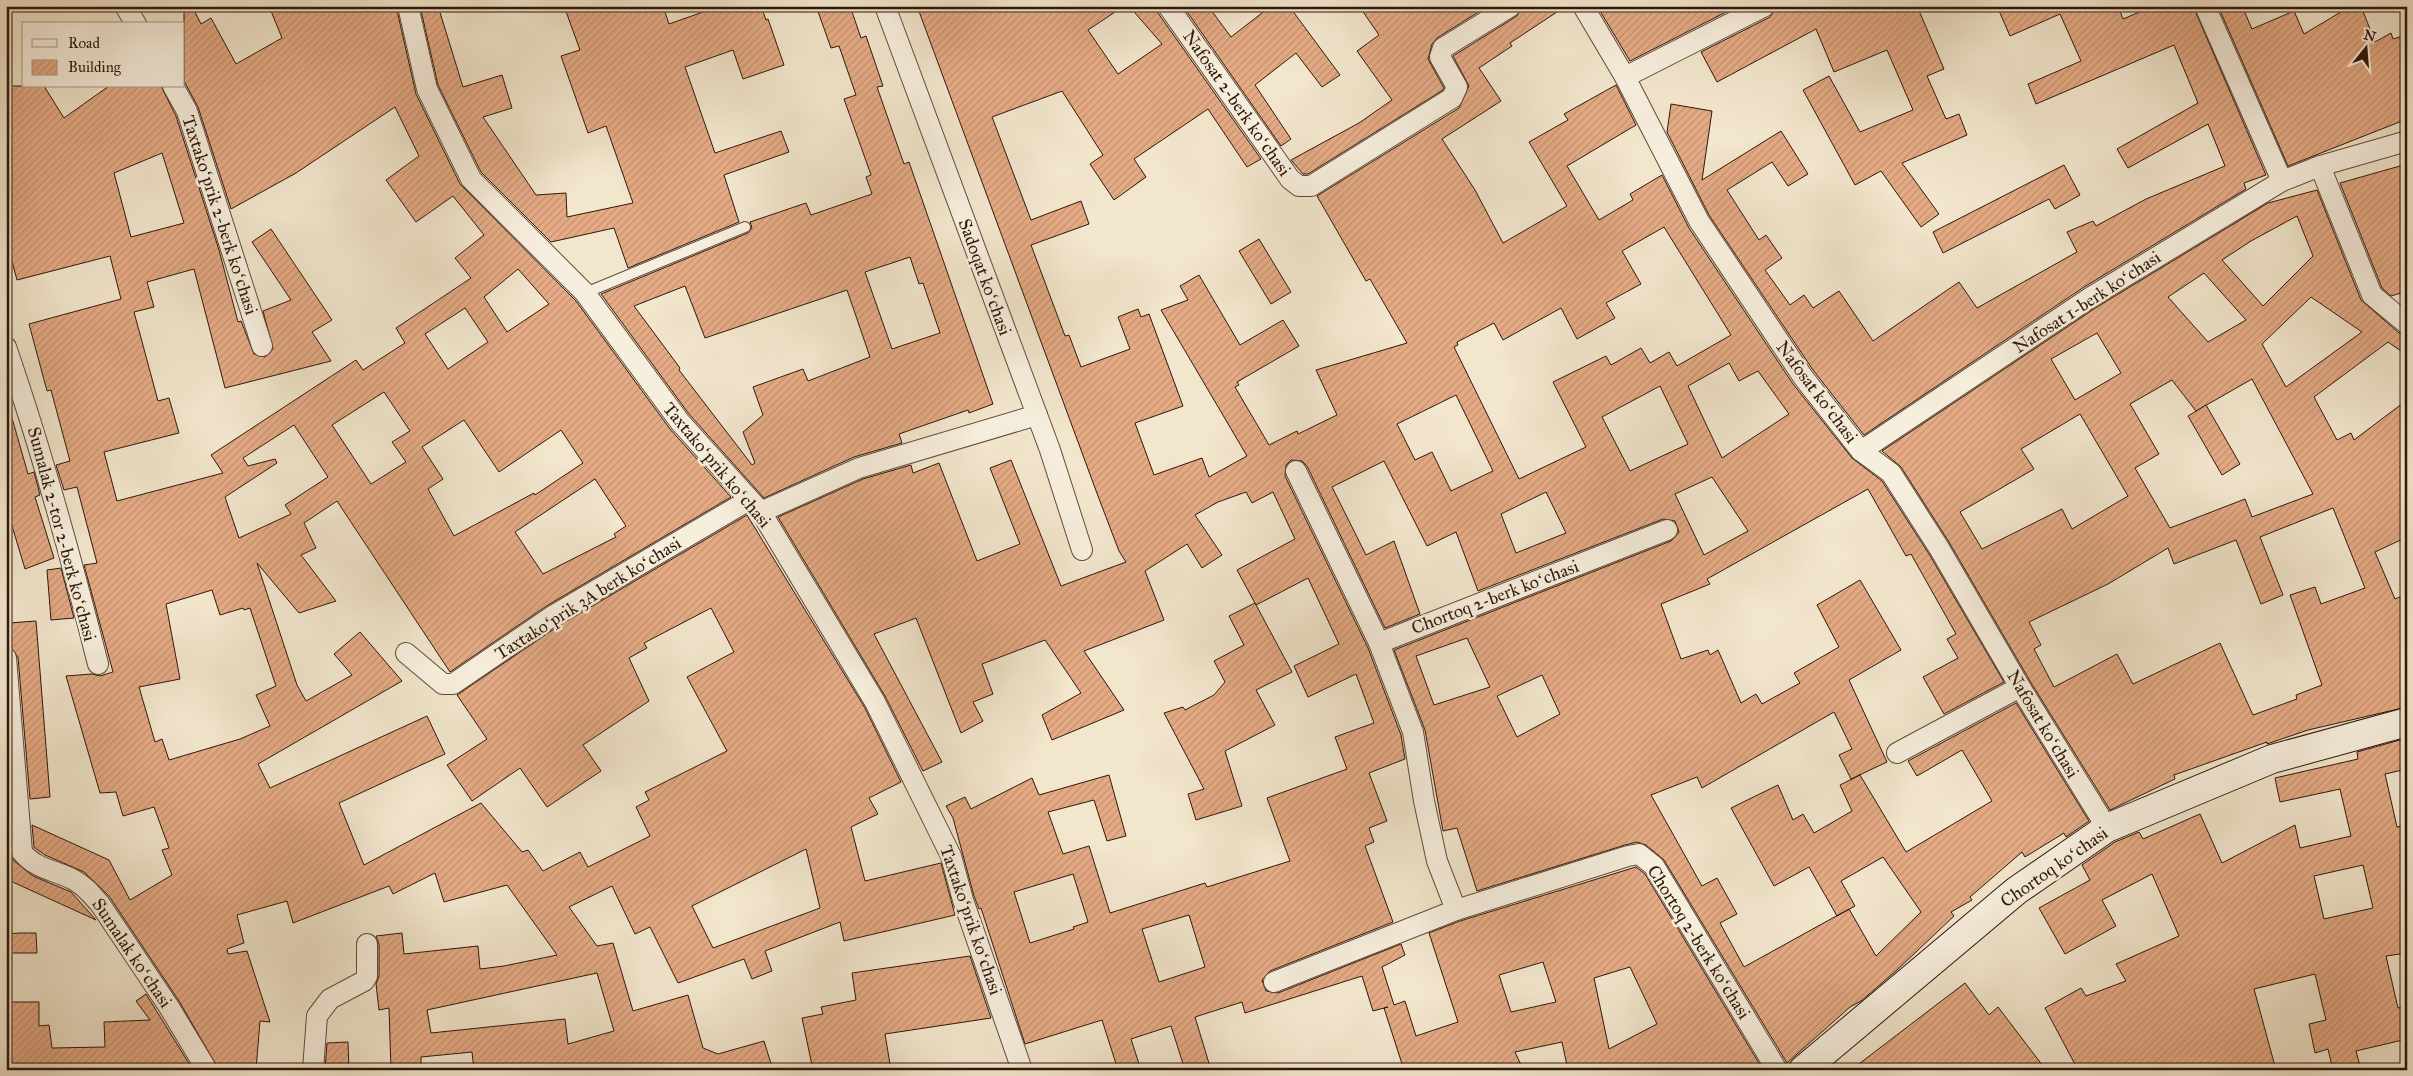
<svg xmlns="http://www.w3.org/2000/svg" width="2413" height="1076" viewBox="0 0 2413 1076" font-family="'IM FELL Great Primer',serif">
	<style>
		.building { fill: url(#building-hatch); stroke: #2f170a; fill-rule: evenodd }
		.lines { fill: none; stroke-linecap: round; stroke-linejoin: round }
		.lane-casing { stroke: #604b3b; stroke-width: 12 }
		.street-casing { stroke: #604b3b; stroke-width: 22 }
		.secondary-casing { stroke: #2f170a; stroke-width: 30 }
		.lane { stroke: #f7efde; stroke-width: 10 }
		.street { stroke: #f7efde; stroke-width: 20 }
		.secondary { stroke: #f7efde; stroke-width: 28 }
		.labels { text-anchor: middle; stroke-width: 5; stroke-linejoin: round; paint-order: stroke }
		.street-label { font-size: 18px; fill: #2f170a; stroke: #f7efde }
	</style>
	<defs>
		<pattern id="building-hatch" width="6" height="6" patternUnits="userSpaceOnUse" patternTransform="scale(1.25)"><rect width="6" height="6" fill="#e5ab85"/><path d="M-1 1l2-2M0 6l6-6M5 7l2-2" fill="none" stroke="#c59272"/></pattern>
	</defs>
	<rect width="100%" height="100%" fill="#f2e6cd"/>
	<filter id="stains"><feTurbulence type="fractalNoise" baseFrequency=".004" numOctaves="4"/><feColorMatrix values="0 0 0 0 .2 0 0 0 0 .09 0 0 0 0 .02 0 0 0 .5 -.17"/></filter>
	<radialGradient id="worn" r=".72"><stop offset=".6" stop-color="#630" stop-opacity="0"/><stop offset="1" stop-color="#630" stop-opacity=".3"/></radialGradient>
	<!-- building -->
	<g class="building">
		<path d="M184,6H192L201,24L211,18L236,64L282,38L269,6H396L416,94L460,184L576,301L670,429L731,497L548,605L450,672L337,501L304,523L316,548L301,555L336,601L299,613L257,563L297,685L306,701L352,675L334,654L360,632L402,681L258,764L270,788L427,716L445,754L339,803L364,865L481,803L522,852L528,850L543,871L580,852L588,867L650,836L636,807L649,800L645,792L727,751L687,677L734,652L711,608L644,643L647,648L629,658L649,701L583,745L601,771L547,807L520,768L472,801L447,765L487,739L457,695L560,625L747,515L865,708L901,782L869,798L878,814L851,827L865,881L941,863L955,915L844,941L840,922L765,951L772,971L752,979L744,959L678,983L650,927L635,934L612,886L569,907L597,946L613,943L633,1011L688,995L703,1048L718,1054L764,1041L773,1070H570V1067L539,1070H474L472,1052L421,1057V1070H391L389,1008L379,1010L376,984L379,976V944L376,936L402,933L404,954L478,946L480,969L504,966L557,955L507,885L444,902L435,873L393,894L389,886L293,923L287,901L237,915L244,943L227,949L228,954L247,951L270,1022L260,1021L256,1070H219L179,1001L109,896L84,872L45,855L34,847L32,825L109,860L130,900L172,875L162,850L169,848L154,807L123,816L116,792L100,793L66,676L92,674L100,676L113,672L84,565L97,563L77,487L64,490L56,465L70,461L51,390L47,391L29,324L121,299L110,256L17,280L6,239V86H44L64,118L109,86H161L176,116L219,250L238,322L241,321L254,354L265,357L273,349L263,311L291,300L252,242L271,229L332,320L312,332L331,361L225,388L194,269L147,282L154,307L134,312L158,401L169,398L179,433L104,452L117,501L223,473L211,455L356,360L363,370L405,343L396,328L471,278L455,258L484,235L453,196L416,222L386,180L419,156L395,107L296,173L231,209L198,107L184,81ZM162,153L184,223L131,237L114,173ZM518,269L549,304L507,332L484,297ZM465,308L488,342L448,369L425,334ZM384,392L410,431L392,442L406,462L371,484L332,425ZM464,420L499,472L561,430L583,463L535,495L534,493L454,536L428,489L443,479L422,447ZM294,425L328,477L285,505L291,514L239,538L225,497L277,463L275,459L248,466L243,458ZM595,479L626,526L614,534L616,537L543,574L515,532ZM212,590L220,615L243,608L244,610L250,608L276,686L256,695L270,726L240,739L169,760L162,739L155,742L139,687L180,679L166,604ZM806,849L820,908L713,948L692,906ZM597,973L614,1031L568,1044L565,1019L431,1033L427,1010Z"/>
		<path d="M420,6H438L463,87L502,75L512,108L483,117L536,195L566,193L567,217L633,203L606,126L588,133L561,56L580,50L564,6H663L669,24L720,6H761L766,20L768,19L784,65L743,79L733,50L685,67L715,153L781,131L789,152L724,175L739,222L628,268L614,228L551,242L481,172L438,85Z"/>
		<path d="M816,6H850L861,38L866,36L883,86L877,87L904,164L909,162L993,404L969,413L968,410L899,434L902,443L854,457L764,498L689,414L601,294L748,233L752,228L750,222L806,203L811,215L872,194L866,177L871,175L844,99L856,95L839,46L831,48ZM910,257L919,284L923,283L940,333L892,349L865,272ZM685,286L705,338L847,290L870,357L808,381L803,369L753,387L763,415L743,432L755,463L752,465L679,370L680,368L634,306Z"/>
		<path d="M917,6H1124L1088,30L1118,74L1162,44L1129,6H1156L1158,13L1261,159L1247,167L1208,109L1134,159L1146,177L1114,200L1090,164L1103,155L1062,91L992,117L1031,220L1081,201L1089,224L1031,245L1065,336L1069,335L1081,367L1130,349L1118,317L1138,309L1141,317L1149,314L1183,406L1135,423L1154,475L1202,458L1209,477L1247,456L1161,310L1188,300L1180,286L1199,275L1240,345L1283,320L1299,346L1237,382L1239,385L1235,387L1269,445L1297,431L1298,434L1337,415L1316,370L1407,343L1370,279L1366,281L1317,196L1459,108L1469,86L1453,56L1517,16L1523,6H1566L1510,43L1512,46L1479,68L1501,101L1442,139L1475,190L1503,243L1567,206L1529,142L1568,120L1564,114L1616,85L1636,125L1567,166L1599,220L1633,200L1630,194L1662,175L1689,228L1793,384L1852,458L1882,481L1929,554L2004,682L1944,714L1923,677L1958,658L1947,639L1956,634L1911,554L1906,556L1868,489L1707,579L1710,584L1661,604L1681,659L1708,650L1710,655L1718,650L1741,703L1756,694L1762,704L1800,683L1794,673L1839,647L1817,605L1860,580L1901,650L1849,680L1887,762L1851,779L1839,755L1852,749L1834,712L1702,788L1697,777L1651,795L1702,886L1717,878L1737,914L1720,923L1744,967L1849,909L1876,956L1921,912L1883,857L1841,881L1855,906L1837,916L1809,867L1774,886L1731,808L1778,785L1793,820L1803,814L1814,833L1852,811L1840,785L1860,775L1906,852L1992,801L1962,750L1917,776L1908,761L2016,703L2089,821L2066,837L2064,833L2025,857L2022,852L1970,897L1972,900L1951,912L1954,916L1897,970L1861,1001L1850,1007L1787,1063L1664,860L1646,845L1637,842L1625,845L1477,891L1457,828L1443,831L1425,730L1394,650L1671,541L1679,532L1675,521L1663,519L1478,591L1456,532L1427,546L1384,461L1332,487L1366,555L1394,541L1420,614L1385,628L1307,466L1302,461L1291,460L1286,465L1285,476L1368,648L1401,735L1405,759L1369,773L1387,821L1369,828L1374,842L1365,846L1393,922L1270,971L1262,980L1266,991L1278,993L1401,944L1405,955L1382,967L1394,1005L1405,1001L1416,1036L1458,1022L1429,933L1460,921L1636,867L1645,874L1763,1070H1568L1562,1042L1515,1052L1521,1065L1510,1070H1404L1384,1008L1388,1007L1373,1011L1362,976L1245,1013L1242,1002L1195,1017L1211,1070H1185L1171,1026L1131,1039L1141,1070H1118L1102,1020L1025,1044L981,908L979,909L974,896L953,818L946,806L965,797L971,809L1032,778L1039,795L1109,775L1126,836L1107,841L1094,800L1048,812L1063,854L1089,846L1110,913L1205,883L1207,887L1290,861L1267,798L1347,769L1335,737L1374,723L1356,674L1308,697L1294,666L1339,644L1308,578L1256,605L1237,570L1295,539L1273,492L1252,503L1246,492L1218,502L1195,515L1222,555L1202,568L1187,544L1145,571L1164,620L1084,651L1124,710L1052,740L1042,715L1081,693L1045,640L982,664L993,694L973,702L983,721L961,733L916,618L874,634L942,762L923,771L885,696L778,517L863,479L911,465L913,473L939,463L977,561L1020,544L990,468L1011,460L1061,586L1126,562L1119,551L1098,496ZM1664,227L1731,335L1677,366L1669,352L1650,363L1641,348L1611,365L1606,356L1553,382L1586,447L1519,479L1454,347L1458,345L1457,342L1494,323L1503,340L1561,308L1577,339L1615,318L1606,303L1641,284L1622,251ZM1729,363L1739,381L1758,371L1789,414L1722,458L1688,386ZM1660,386L1688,444L1630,471L1602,417ZM1456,395L1493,471L1451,491L1432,452L1415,460L1397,424ZM1712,477L1748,531L1704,555L1675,494ZM1546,492L1566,533L1516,553L1501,514ZM1467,638L1490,687L1434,705L1416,656ZM1542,675L1560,714L1517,737L1497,696ZM1073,874L1088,922L1073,927L1074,929L1030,943L1014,892ZM1189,915L1205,967L1159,982L1142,929ZM1543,962L1556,1002L1511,1012L1499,975ZM1630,967L1657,1024L1609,1049L1594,978Z"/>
		<path d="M1183,6H1208L1231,37L1271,6H1289L1340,75L1322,87L1296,53L1255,85L1291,139L1281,146Z"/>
		<path d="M1359,6H1488L1437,38L1432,44L1428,59L1444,88L1443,90L1308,174H1303L1291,160L1359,123L1392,100L1357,51L1379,35Z"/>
		<path d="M1597,6H1738L1630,61Z"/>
		<path d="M1777,6H1917L1944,69L1927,76L1946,119L1959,114L1967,135L1902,163L1939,214L1921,227L1881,171L1855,185L1803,90L1829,76L1860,132L1913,110L1887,50L1834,72L1816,29L1717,82L1701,52L1770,17Z"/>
		<path d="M1997,6H2118L2123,19L2154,6H2193L2266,175L2244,183L2246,189L2084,287L1864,435L1813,370L1709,215L1667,132L1671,104L1712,111L1702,180L1781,131L1808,174L1788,186L1772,162L1727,190L1759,240L1766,235L1782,258L1765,270L1790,305L1804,295L1813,308L1839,291L1873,341L1959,282L1977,308L2077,252L2067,232L2093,221L2096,226L2146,199L2225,166L2208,124L2128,168L2117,149L2198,103L2174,45L2036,104L2028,84L2081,61L2060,14L2010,36Z"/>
		<path d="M2218,6H2242L2252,29L2294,11L2304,34L2351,6H2361L2375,42L2391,33L2393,39L2407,35V119L2288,166Z"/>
		<path d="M2407,164V291L2391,296L2382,288L2340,183Z"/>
		<path d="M2064,165L2080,195L2055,209L2049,199L1943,253L1933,232Z"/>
		<path d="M2317,190L2361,300L2399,333L2407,336V355L2388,342L2314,397L2337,440L2351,433L2354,440L2407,400V537L2375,552L2395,599L2407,594V707L2308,730L2267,744V742L2174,775L2175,779L2110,810L2030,681L1949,542L1901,467L1882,451L2097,307L2268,203ZM2297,216L2313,256L2263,306L2222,260L2251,241ZM2204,273L2246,320L2208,342L2168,297ZM2311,297L2362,332L2286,387L2262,344ZM2097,333L2121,373L2075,400L2051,359ZM2252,379L2313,494L2252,517L2245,499L2170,528L2135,468L2159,454L2130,404L2172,380L2196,411ZM2080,414L2128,496L2072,529L2062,509L1982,549L1960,512L2034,469L2021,449ZM2333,508L2365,588L2321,604L2315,587L2290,595L2322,685L2296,695L2297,699L2253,715L2220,643L2133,684L2117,654L2054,687L2034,649L2041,645L2029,622L2108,584L2168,548L2174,564L2236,540L2261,604L2283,595L2260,537Z"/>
		<path d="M1259,239L1291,292L1271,304L1239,251Z"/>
		<path d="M2206,405L2240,464L2222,475L2188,416Z"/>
		<path d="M12,418L28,474L34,472L40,495L35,497L54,558L25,569L6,506V419Z"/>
		<path d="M61,568L74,618L51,620L47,570Z"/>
		<path d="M1255,603L1292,672L1256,690L1275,725L1225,751L1242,806L1196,820L1188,794L1204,789L1164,713L1183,707L1185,710L1214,695L1225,682L1214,661L1244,645L1229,616Z"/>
		<path d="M36,621L50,797L30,799L18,657L10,647L9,623Z"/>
		<path d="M2407,738V769L2385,774L2397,827L2407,825V953L2386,956L2398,1008L2407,1006V1039L2356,1051L2361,1070H2333L2328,1049L2315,1053L2309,1024L2326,1020L2315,974L2254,989L2276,1070H2078L2045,1008L2081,988L2086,996L2126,981L2116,964L2179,936L2152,874L2102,900L2116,926L2065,954L2039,908L2090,880L2082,865L2115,842L2139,832L2143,839L2200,814L2222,863L2295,825L2300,848L2351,836L2340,789L2280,802L2275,778L2358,759L2357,752ZM2363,865L2373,908L2324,919L2314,876Z"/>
		<path d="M6,814L10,853L13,860L33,876L71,892L96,920L6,879Z"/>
		<path d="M20,933H36L37,953H6V934Z"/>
		<path d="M970,956L991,1018L885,1034L891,1070H813L802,1018L823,1014L821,1007L856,1000L852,973Z"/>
		<path d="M1965,983L1989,1015L1998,1007L2046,1070H1851Z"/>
		<path d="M146,994L193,1070H13L10,1044H6V1002H39V1026L49,1025L52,1048L105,1047L104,1022L150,1020L136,1001Z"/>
		<path d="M348,1042L349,1070H325L327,1043Z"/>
	</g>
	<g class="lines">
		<defs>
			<path id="lane" d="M585,293L745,227"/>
			<g id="street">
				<path d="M125,6L136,24"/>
				<path d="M408,6L427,89L471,179L585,293L680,422L761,512L875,702L951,856L963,900L1022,1070"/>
				<path d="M885,6L1050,450L1082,550"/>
				<path d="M1168,6L1290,179L1299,186H1311L1452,98L1457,87L1440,57L1443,48L1511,6"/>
				<path d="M1583,6L1625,77"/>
				<path d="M1765,6L1625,77L1699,221L1803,377L1861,451L1891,473L1939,548L2020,687L2107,828"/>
				<path d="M2205,6L2282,181"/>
				<path d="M173,86L187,111L262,346"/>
				<path d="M2320,166L2372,295L2407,324"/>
				<path d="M6,347C42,451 71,557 98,664"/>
				<path d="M1861,451L2091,297L2282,181L2320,166L2407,141"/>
				<path d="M1296,471L1379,643L1413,732L1424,801L1437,861L1456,910L1628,856L1639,854L1654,866L1777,1070"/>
				<path d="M761,512L859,468L1037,415"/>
				<path d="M1379,643L1667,530"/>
				<path d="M406,653L443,684H453L554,615L749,500"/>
				<path d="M6,658L22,852C35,869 55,870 74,880C85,886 92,895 100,904L169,1007L207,1070"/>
				<path d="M1897,753L2020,687"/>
				<path d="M1274,982L1456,910"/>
				<path d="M313,1070L317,1016L330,999L364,981L367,976V944"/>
			</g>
			<path id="secondary" d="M1803,1070L2016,891L2107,828L2272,759L2407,722"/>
		</defs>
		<!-- lane casing -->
		<use href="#lane" class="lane-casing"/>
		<!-- street casing -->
		<use href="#street" class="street-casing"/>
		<!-- secondary casing -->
		<use href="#secondary" class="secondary-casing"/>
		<!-- lane -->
		<use href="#lane" class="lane"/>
		<!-- street -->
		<use href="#street" class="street"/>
		<!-- secondary -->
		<use href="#secondary" class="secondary"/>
	</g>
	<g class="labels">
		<!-- street labels -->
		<g class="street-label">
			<text transform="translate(1237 103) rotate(55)" y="6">Nafosat 2-berk koʻchasi</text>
			<text transform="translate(220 215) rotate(72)" y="6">Taxtakoʻprik 2-berk koʻchasi</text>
			<text transform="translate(985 277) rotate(70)" y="6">Sadoqat koʻchasi</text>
			<text transform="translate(2087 302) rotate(-33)" y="6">Nafosat 1-berk koʻchasi</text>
			<text transform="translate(1817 392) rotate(53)" y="6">Nafosat koʻchasi</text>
			<text transform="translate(717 465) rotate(50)" y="6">Taxtakoʻprik koʻchasi</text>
			<text transform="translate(62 534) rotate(75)" y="6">Sumalak 2-tor 2-berk koʻchasi</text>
			<text transform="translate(1495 597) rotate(-21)" y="6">Chortoq 2-berk koʻchasi</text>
			<text transform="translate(588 598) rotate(-32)" y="6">Taxtakoʻprik 3A berk koʻchasi</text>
			<text transform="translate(2043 724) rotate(59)" y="6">Nafosat koʻchasi</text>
			<text transform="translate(2054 867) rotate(-35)" y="6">Chortoq koʻchasi</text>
			<text transform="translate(971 920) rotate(71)" y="6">Taxtakoʻprik koʻchasi</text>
			<text transform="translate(1699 942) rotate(58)" y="6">Chortoq 2-berk koʻchasi</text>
			<text transform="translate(132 953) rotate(56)" y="6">Sumalak koʻchasi</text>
		</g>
	</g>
	<!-- margin -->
	<rect width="2413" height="1076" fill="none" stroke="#f2e6cd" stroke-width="25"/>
	<rect x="8" y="8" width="2398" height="1061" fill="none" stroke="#2f170a" stroke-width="2.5"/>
	<rect x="12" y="12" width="2388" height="1051" fill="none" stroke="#2f170a"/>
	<!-- legend -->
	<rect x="22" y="22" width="162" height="65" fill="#f7efde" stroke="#a79989"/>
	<rect x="32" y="39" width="25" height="8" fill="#f7efde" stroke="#a79989"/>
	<text x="68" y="48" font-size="15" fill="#2f170a">Road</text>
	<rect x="32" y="60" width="25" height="15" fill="url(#building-hatch)" stroke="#a79989"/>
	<text x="68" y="72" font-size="15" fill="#2f170a">Building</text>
	<!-- north arrow -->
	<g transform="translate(2366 48) rotate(17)" stroke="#f7efde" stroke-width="4" paint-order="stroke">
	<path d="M0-4L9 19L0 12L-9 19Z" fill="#2f170a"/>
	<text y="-8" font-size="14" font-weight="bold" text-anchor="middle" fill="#2f170a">N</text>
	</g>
	<rect width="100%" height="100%" filter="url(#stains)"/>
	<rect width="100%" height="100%" fill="url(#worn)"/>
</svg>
